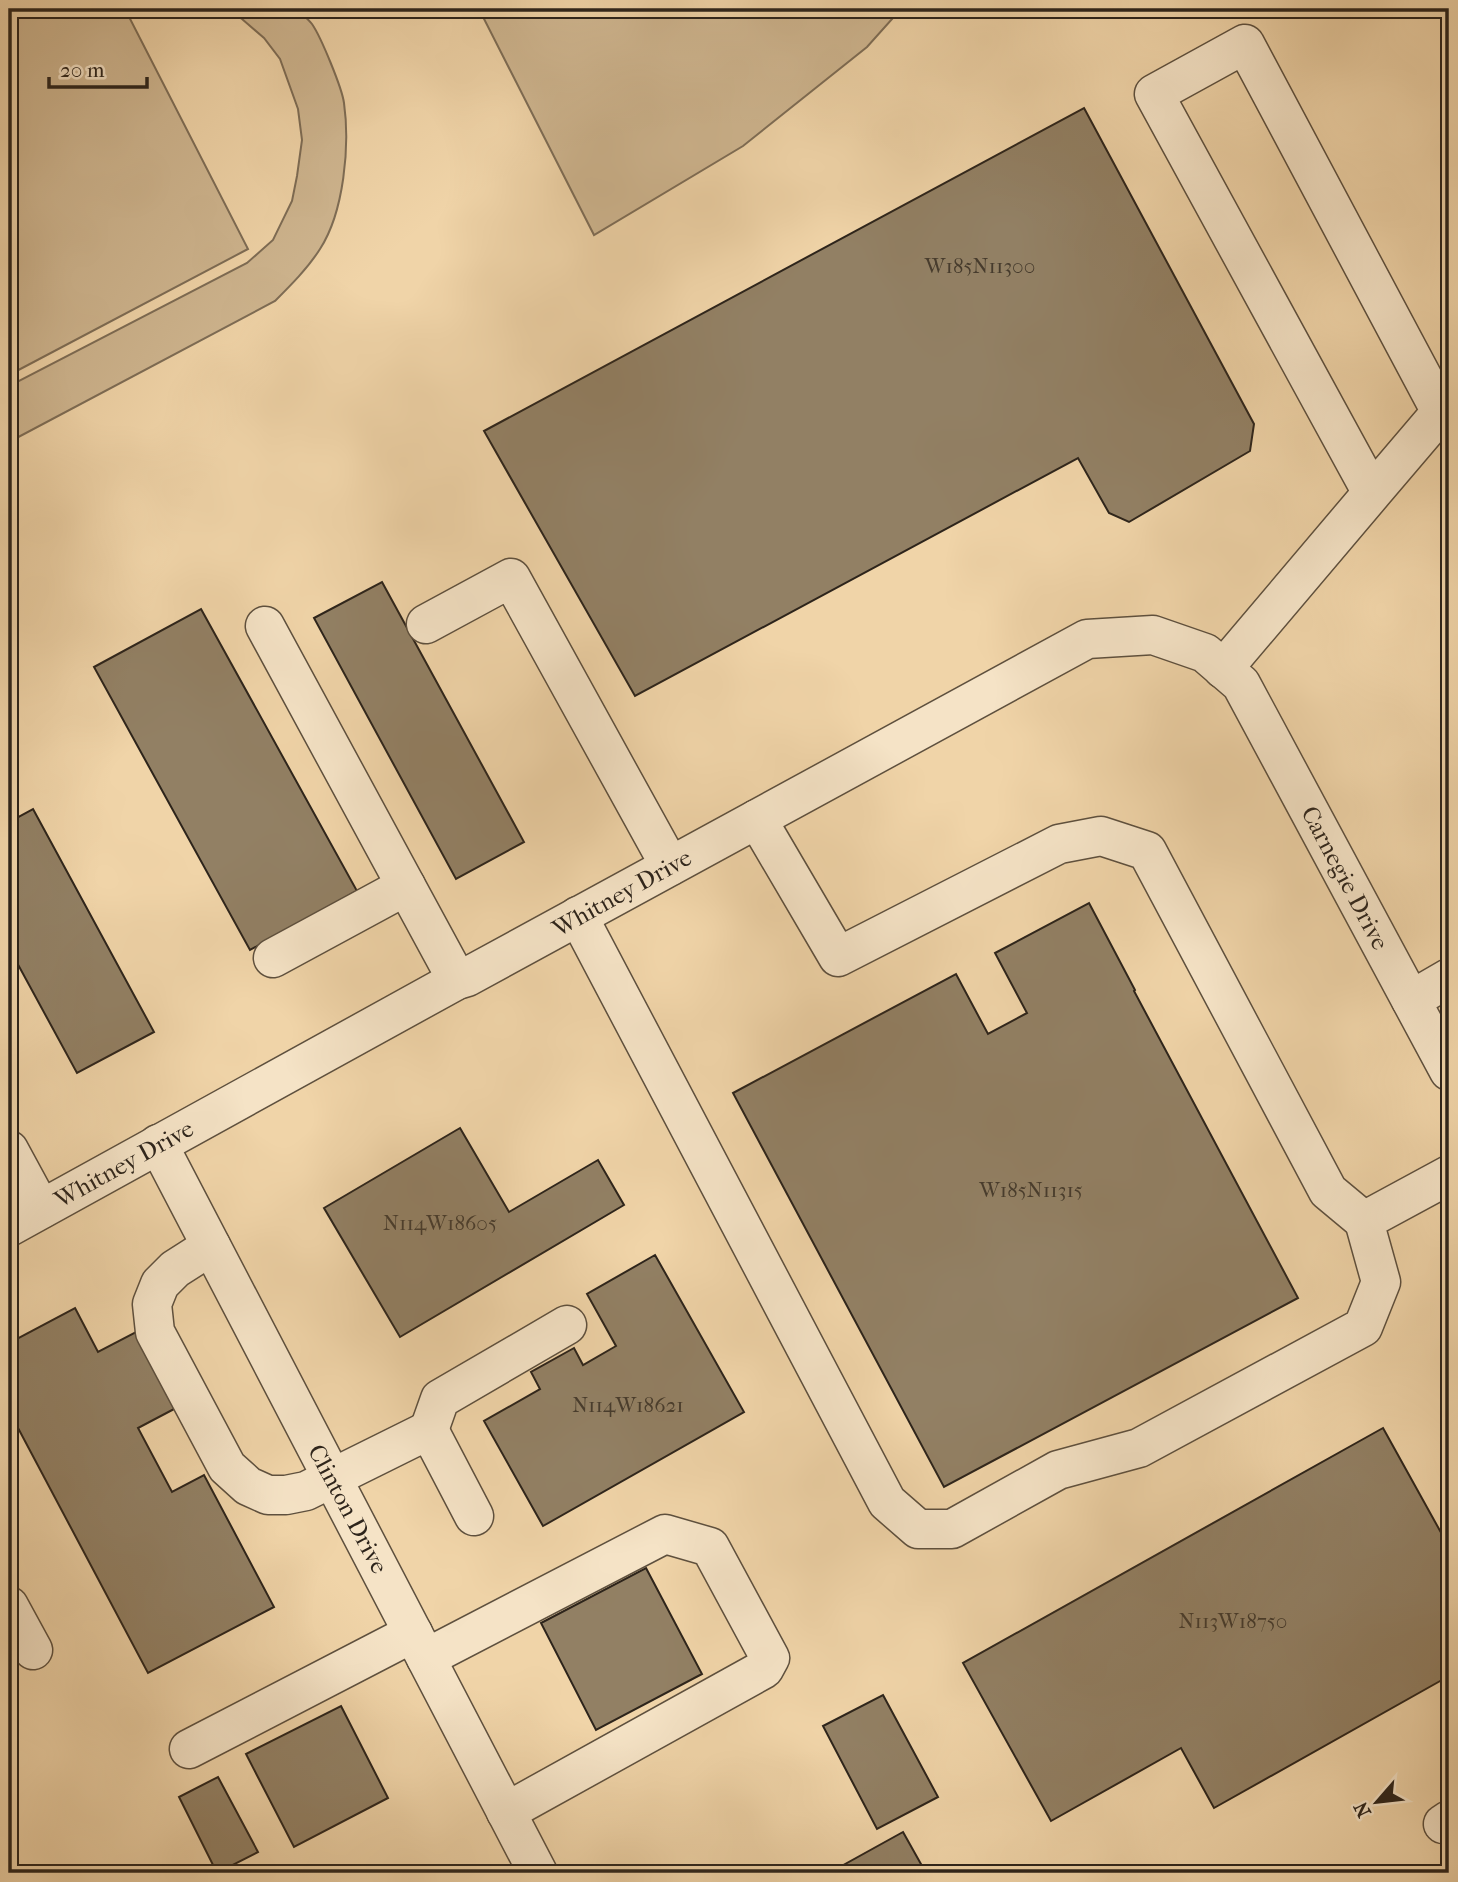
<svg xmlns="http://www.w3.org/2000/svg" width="1458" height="1882" viewBox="0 0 1458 1882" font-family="'IM FELL French Canon',serif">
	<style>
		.green { fill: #cfb690; stroke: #7e6d56; stroke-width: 2 }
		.building { fill: #928064; stroke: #2d241b; stroke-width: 2 }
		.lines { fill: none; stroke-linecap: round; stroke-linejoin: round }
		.minor-casing { stroke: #5e503e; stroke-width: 41 }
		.minor { stroke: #f5e3c6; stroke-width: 38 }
		.labels { text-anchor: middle; stroke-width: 7; stroke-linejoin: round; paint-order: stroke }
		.number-label { font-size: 21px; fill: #463b2d }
		.street-label { font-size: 24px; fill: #2d241b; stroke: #f5e3c6 }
	</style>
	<rect width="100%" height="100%" fill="#f0d4a8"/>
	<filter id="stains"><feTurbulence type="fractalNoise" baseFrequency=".00286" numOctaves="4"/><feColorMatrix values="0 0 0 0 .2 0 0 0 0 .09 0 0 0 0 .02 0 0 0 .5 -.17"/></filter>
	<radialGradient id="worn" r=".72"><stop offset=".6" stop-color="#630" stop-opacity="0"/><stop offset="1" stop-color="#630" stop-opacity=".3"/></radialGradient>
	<!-- green -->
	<g class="green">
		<path d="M9,9H125L248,249L9,375Z"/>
		<path d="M225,9H297C302,14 308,19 312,24C321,37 342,88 344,103C350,146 344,212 320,249C308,268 291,285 275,301L9,442V386L247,263L273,240L292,201L297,176L302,140L298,109L280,59L264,38L242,19Z"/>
		<path d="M479,9H901L867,47L743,146L594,235Z"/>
	</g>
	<!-- building -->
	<g class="building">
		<path d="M1084,108L1254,424L1250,451L1129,522L1109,513L1078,458L635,696L484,431Z"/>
		<path d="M382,582L524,842L456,879L314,618Z"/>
		<path d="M201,609L357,891L250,950L94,667Z"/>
		<path d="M33,809L154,1032L77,1073L9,948V822Z"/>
		<path d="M1089,903L1135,990L1134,991L1298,1298L944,1487L733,1093L956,974L988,1034L1027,1013L995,953Z"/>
		<path d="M460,1128L509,1212L598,1160L624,1205L400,1337L324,1208Z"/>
		<path d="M655,1255L744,1412L543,1526L484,1421L540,1389L531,1372L574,1348L583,1365L616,1346L587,1294Z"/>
		<path d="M75,1308L98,1352L136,1332L176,1408L138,1428L172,1492L204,1475L274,1607L148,1673L9,1411V1343Z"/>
		<path d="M1383,1428L1449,1547V1676L1214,1808L1181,1748L1051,1821L963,1663Z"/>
		<path d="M646,1568L702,1674L596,1730L541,1623Z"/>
		<path d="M883,1695L938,1797L877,1829L823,1726Z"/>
		<path d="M341,1706L388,1798L294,1847L246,1754Z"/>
		<path d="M218,1777L258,1852L217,1873L179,1797Z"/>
		<path d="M903,1832L926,1873H829Z"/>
	</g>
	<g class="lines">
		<defs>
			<g id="minor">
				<path d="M426,624L511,578L670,866"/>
				<path d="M265,626L457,980"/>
				<path d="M1223,669L1372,493L1154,94L1245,44L1441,412L1372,493"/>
				<path d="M757,819L838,957L1059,844L1101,836L1147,851L1328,1191L1364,1221"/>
				<path d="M578,916L887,1502L918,1529H952L1058,1470L1139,1448L1363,1327L1381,1282L1364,1221L1449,1175"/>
				<path d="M273,958L406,886"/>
				<path d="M1411,1000L1449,978"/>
				<path d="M158,1144L538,1873"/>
				<path d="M9,1150L41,1209"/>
				<path d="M9,1227L457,980L467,977L1087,639L1153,635L1205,653L1241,684L1449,1071"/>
				<path d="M211,1246L175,1269L160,1284L152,1304L155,1332L227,1467L248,1486L268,1495H286L306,1491L429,1430L474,1516"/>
				<path d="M429,1430L440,1399L567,1325"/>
				<path d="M9,1606L33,1650"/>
				<path d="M426,1658L665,1534L710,1547L770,1658L764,1669L506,1812"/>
				<path d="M189,1749L413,1633"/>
				<path d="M1443,1824L1449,1820"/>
			</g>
		</defs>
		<!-- minor casing -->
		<use href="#minor" class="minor-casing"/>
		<!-- minor -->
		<use href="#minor" class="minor"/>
	</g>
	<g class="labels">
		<!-- number labels -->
		<g class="number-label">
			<text x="980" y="273">W185N11300</text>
			<text x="1031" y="1197">W185N11315</text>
			<text x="440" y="1230">N114W18605</text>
			<text x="628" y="1412">N114W18621</text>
			<text x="1233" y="1628">N113W18750</text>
		</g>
		<!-- street labels -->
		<g class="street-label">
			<text transform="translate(1345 878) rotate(62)" y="8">Carnegie Drive</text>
			<text transform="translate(622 893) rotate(-29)" y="8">Whitney Drive</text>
			<text transform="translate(124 1164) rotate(-29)" y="8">Whitney Drive</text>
			<text transform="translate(348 1509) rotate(62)" y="8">Clinton Drive</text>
		</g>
	</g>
	<!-- margin -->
	<rect width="1458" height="1882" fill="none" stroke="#f0d4a8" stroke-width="35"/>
	<rect x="10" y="10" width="1437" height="1861" fill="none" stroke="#2d241b" stroke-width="3.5"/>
	<rect x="18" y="18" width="1423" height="1847" fill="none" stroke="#2d241b" stroke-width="2"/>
	<!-- north arrow -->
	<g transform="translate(1377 1802) rotate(242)" stroke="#f5e3c6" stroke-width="5" paint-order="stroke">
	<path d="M0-5L12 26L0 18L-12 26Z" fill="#2d241b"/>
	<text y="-10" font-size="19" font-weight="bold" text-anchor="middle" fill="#2d241b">N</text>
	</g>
	<!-- scale -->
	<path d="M49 77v10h98v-10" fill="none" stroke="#2d241b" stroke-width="3.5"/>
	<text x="60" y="77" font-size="21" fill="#2d241b" stroke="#f5e3c6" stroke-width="5" paint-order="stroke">20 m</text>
	<rect width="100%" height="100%" filter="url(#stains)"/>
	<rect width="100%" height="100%" fill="url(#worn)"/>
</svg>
